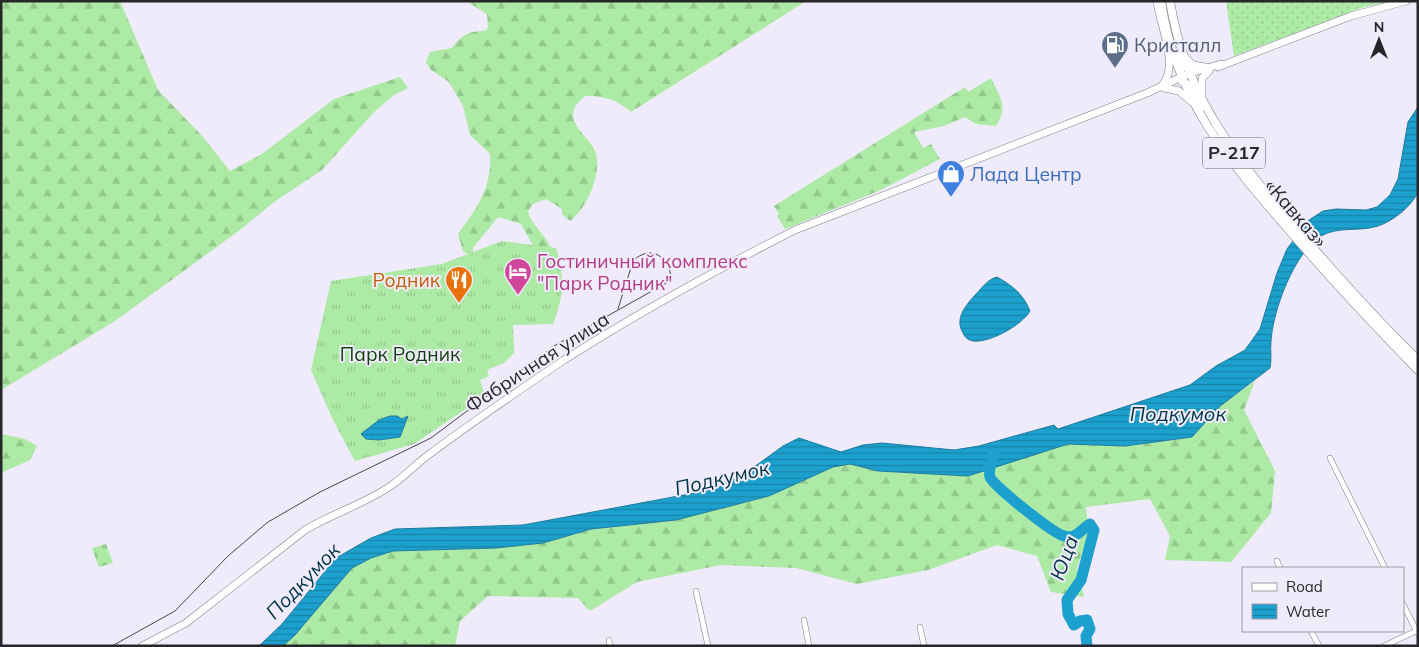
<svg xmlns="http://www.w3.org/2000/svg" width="1419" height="647" viewBox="0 0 1419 647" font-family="Mulish,sans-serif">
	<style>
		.grass { fill: url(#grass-tufts) }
		.forest { fill: url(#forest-firs) }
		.cemetery { fill: url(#cemetery-stones) }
		.garden { fill: url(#garden-dots) }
		.water { fill: url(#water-rules); stroke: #1f7c9e }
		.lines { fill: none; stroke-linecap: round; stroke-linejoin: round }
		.river { stroke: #1ca1cf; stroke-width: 11 }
		.street-casing { stroke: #7e7a88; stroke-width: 6 }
		.secondary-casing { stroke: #7e7a88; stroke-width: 8 }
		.primary-casing { stroke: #7e7a88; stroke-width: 9 }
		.street { stroke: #fff; stroke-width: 5 }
		.secondary { stroke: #fff; stroke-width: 7 }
		.primary { stroke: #fff; stroke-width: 8 }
		.tram { stroke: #47464c; stroke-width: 1 }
		.labels { text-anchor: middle; stroke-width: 4; stroke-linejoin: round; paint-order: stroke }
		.shield { fill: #efebfa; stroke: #636169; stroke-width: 1 }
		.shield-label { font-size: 18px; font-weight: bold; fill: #27262b }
		.service-label { font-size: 19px; fill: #4e5e75; stroke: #efebfa; text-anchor: start }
		.shop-label { font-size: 19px; fill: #366cbe; stroke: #efebfa; text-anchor: start }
		.street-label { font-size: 19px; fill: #27262b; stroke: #efebfa }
		.hotel-label { font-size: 19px; fill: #b23c85; stroke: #efebfa; text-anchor: start }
		.food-label { font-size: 19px; fill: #c56008; stroke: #efebfa; text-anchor: end }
		.park-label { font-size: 19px; fill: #0f3e0c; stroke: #efebfa }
		.water-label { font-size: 20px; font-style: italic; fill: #003447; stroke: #efebfa }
	</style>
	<defs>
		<pattern id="grass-tufts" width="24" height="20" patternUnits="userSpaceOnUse" patternTransform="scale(1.25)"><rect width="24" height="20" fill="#aceaa5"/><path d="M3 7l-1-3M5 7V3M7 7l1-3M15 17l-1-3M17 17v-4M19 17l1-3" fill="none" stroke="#94c98e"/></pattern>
		<pattern id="forest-firs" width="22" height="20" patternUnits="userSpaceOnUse" patternTransform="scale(1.25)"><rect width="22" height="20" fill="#aceaa5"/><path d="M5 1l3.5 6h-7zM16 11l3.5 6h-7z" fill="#94c98e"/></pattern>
		<pattern id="cemetery-stones" width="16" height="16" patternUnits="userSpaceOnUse" patternTransform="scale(1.25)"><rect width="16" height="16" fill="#aceaa5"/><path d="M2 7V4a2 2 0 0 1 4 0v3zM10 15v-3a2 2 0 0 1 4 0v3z" fill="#94c98e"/></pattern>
		<pattern id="garden-dots" width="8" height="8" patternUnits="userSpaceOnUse" patternTransform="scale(1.25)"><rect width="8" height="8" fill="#aceaa5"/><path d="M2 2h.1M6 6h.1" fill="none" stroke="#94c98e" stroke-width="1.8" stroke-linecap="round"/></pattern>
		<pattern id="water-rules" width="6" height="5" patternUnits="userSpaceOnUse" patternTransform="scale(1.25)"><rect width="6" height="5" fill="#1ca1cf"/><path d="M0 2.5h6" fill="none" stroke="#1983a8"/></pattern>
	</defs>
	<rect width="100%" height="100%" fill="#efebfa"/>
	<!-- grass -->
	<path class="grass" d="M502,241L556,248C565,277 564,296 553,324L513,325L514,353L504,363L487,370L489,376L480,380L485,396L414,444L355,461L333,420L311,370L331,281L442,264Z"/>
	<!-- forest -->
	<g class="forest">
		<path d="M1,1H120L158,90L203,137L230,171L262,154L334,99L400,77L408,88L394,95L374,112L322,170L274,202L240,230L115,321L1,390Z"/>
		<path d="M466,1L502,2L806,1L631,112C616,99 604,96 585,96C580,101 573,106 573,115C574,129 590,139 595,151C603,171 587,209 570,221L562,214V209L546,199L533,204L528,211C531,226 546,234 551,249L550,253L542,256L537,253L521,224L498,217L473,248L472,257L463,251L458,234C477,208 492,188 490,154L470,135L463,106L449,82L430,69L426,62L430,52L452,48C462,35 468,31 485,31L488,28L487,14Z"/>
		<path d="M991,78C1000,98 1009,106 996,126L976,124L965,117L944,126L914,132L923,148L931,144L940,159L881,190L785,229L777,216L779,214L774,206L965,87L968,92Z"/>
		<path d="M1255,381L1244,410L1275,471L1271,513L1231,562L1165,560L1170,536L1150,499L1086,507L1089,532L1077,568L1084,597L1051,592L1037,556L997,545L928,570L857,584L796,568L721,565L637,582L590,611L578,598L488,596L460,621L455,646H283L295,635L352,568L371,558L393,551L496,548L543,543L591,529L676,520L769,496L833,467L850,464L878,471L907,473L990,468L1068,444L1125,446L1192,437L1219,407Z"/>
		<path d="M1,434L25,439L37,446L30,460L1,473Z"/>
	</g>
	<!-- cemetery -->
	<path class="cemetery" d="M106,544L113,563L99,567L92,548Z"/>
	<!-- garden -->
	<path class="garden" d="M1226,1H1392L1364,7L1234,56Z"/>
	<!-- water -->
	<g class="water">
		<path d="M1418,107V192C1411,207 1393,221 1378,226C1360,232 1338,226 1321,236C1294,253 1273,310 1271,341C1270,351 1272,359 1270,368L1219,407L1192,437L1125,446L1068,444L968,476L878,471L850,464L833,467L769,496L676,520L591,529L543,543L496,548L393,551L371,558L352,568L295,635L283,646H259L282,624L336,558L371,538L395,529L523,525L716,489L754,467L783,446L799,438L841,452L863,445L882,443L954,450L979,446L1054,425L1058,429L1190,385L1216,366L1245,350L1260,329L1277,273L1287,249L1309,220L1323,211L1336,209L1366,210L1377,207L1390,195L1398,179L1408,122Z"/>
		<path d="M997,277C1013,286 1023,294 1030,311C1022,325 990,343 973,341C967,340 964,336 962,331C955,317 967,304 976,294C982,288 988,279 997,277Z"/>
		<path d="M390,416H397L402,419L408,416L400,437L379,440L366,439L361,434L379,420Z"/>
	</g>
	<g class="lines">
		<!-- river -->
		<path class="river" d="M993,454C992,460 988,471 990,477C992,485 1054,534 1064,536C1076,540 1081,529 1090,524L1094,530L1081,580L1067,600L1068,614L1074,625L1080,621L1087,620L1090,629L1086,636L1087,646"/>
		<defs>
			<g id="street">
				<path d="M1330,458L1385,568"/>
				<path d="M1277,561L1280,568"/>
				<path d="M696,591L708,646"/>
				<path d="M1403,604L1418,634"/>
				<path d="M804,620L809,646"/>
				<path d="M920,627L924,646"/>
				<path d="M1311,631L1319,646"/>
				<path d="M609,640L610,646"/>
				<path d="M1384,646L1418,630"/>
			</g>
			<g id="secondary">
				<path d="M1157,1C1160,25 1179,65 1163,84"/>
				<path d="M1177,53L1182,65L1191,71"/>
				<path d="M1185,57L1193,65L1205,67"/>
				<path d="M1218,67L1351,16L1406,1"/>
				<path d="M1182,82L1190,85L1201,108"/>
				<path d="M1164,88L1179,91L1192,102"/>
				<path d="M1202,95V78L1209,71"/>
				<path d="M142,646L186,623L305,530C333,513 365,504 392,485C405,476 415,465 427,456C471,423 518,391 564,360C638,313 716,270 795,230L1147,93L1190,73L1221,64"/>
			</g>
			<g id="primary">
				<path d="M1161,1C1175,98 1227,159 1289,230C1330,278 1373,324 1418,370"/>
				<path d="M1170,1C1185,99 1240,163 1302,235C1339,278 1377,320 1418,360"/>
			</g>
		</defs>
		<!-- street casing -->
		<use href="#street" class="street-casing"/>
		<!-- secondary casing -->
		<use href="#secondary" class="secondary-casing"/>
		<!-- primary casing -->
		<use href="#primary" class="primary-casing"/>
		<!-- street -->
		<use href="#street" class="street"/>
		<!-- secondary -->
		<use href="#secondary" class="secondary"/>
		<!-- primary -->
		<use href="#primary" class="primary"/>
		<!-- tram -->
		<path class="tram" d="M112,646L175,611L228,556L268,522L320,492L431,438L554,346L668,282L671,280C671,258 651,243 633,261L618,309"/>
	</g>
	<!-- icons -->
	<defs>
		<symbol id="fuel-pin" viewBox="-11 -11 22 30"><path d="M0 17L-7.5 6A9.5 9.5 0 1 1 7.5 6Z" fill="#5c6f8a" stroke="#efebfa"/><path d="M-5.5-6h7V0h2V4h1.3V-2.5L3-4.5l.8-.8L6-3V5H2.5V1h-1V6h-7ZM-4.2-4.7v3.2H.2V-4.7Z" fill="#fff"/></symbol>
		<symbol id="shop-pin" viewBox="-11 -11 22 30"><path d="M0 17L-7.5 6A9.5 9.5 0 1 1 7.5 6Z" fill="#3f7fe0" stroke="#efebfa"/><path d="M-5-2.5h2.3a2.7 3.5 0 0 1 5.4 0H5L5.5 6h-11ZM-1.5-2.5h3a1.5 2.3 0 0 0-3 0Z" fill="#fff"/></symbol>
		<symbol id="hotel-pin" viewBox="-11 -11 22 30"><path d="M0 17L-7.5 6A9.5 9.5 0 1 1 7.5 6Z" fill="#d1479c" stroke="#efebfa"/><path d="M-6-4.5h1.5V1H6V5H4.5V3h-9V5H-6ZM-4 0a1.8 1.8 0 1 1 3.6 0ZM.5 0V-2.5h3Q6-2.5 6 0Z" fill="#fff"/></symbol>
		<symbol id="restaurant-pin" viewBox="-11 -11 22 30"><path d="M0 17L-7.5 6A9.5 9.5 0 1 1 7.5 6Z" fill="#e8710a" stroke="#efebfa"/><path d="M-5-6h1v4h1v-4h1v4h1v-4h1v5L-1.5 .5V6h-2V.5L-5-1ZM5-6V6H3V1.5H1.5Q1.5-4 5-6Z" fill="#fff"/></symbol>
	</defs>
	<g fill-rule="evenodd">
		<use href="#fuel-pin" x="1099" y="29" width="32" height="43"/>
		<use href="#shop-pin" x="935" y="158" width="32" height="43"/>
		<use href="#hotel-pin" x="502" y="256" width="32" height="43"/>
		<use href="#restaurant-pin" x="443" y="264" width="32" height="43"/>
	</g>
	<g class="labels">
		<!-- shield labels -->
		<rect class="shield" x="1203" y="137.5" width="62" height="31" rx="4"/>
		<g class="shield-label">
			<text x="1234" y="159">Р-217</text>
		</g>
		<!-- service labels -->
		<g class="service-label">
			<text x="1134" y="52">Кристалл</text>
		</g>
		<!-- shop labels -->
		<g class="shop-label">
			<text x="970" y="181">Лада Центр</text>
		</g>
		<!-- street labels -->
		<g class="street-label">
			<text transform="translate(1296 213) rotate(49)" y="7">«Кавказ»</text>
			<text transform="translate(537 362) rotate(-33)" y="7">Фабричная улица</text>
		</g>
		<!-- hotel labels -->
		<g class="hotel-label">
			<text x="537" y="268">Гостиничный комплекс<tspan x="537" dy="22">"Парк Родник"</tspan></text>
		</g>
		<!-- food labels -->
		<g class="food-label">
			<text x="440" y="287">Родник</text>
		</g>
		<!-- park labels -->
		<g class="park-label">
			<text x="400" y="361">Парк Родник</text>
		</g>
		<!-- water labels -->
		<g class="water-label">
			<text x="1178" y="421">Подкумок</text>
			<text transform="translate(722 478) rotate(-13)" y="7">Подкумок</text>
			<text transform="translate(1064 558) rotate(-70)" y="7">Юца</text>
			<text transform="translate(303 581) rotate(-46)" y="7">Подкумок</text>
		</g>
	</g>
	<!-- border -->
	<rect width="1419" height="647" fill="none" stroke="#27262b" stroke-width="5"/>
	<!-- legend -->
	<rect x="1242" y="567" width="162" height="65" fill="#efebfa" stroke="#9f9ca7"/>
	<rect x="1252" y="583" width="25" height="8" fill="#ffffff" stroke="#9f9ca7"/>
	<text x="1286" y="592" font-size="15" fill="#27262b">Road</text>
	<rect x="1252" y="604" width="25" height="15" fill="url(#water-rules)" stroke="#9f9ca7"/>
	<text x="1286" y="617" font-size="15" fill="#27262b">Water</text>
	<!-- north arrow -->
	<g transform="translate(1379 40)" stroke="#efebfa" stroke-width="4" paint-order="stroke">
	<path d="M0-4L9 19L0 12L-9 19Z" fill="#27262b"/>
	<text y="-8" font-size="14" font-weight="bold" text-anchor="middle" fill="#27262b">N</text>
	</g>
</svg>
